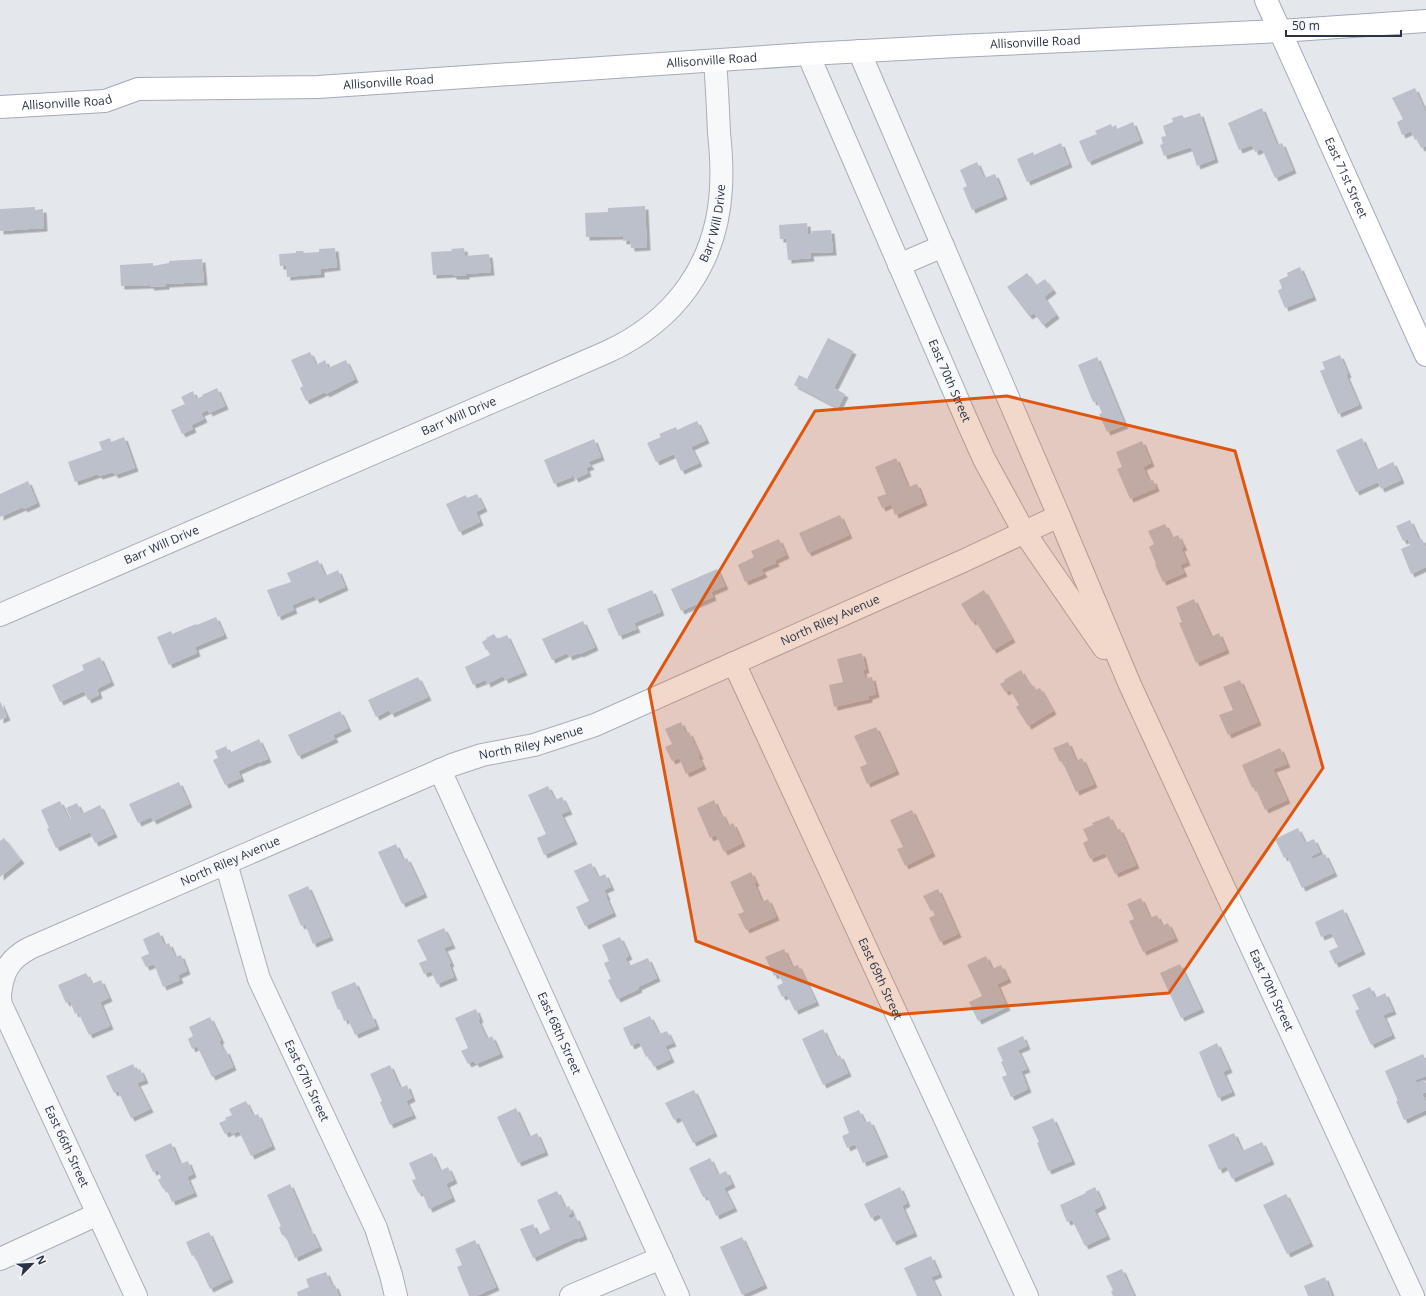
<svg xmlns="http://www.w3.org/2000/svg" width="1426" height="1296" viewBox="0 0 1426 1296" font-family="'Open Sans',sans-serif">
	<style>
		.building { fill: #bbc0ca; filter: url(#shadow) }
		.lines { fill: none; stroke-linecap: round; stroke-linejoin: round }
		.minor-casing { stroke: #a9aeb7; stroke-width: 24 }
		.major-casing { stroke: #a3abb8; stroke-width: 24 }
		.minor { stroke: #f7f8fa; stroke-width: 22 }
		.major { stroke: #fff; stroke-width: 22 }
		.marked { fill: #df570f; fill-opacity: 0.2; stroke: #df570f; stroke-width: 3; stroke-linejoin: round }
		.labels { text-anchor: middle; stroke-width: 3; stroke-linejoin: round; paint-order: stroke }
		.street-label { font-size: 12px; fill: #2b3445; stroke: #f4f6f9 }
	</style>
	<defs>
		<filter id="shadow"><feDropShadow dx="3.5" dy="3.5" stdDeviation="0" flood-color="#0004"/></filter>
	</defs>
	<rect width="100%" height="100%" fill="#e4e7ec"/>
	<!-- building -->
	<g class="building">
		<path d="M1415,88L1426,113V146L1421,148L1417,139L1415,140L1411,131L1402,135L1397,122L1403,119L1392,98Z"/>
		<path d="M1262,108L1277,145L1282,143L1293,170L1275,178L1262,149L1255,152L1252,145L1239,150L1228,123Z"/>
		<path d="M1200,113L1215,159L1197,166L1191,147L1164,156L1160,145L1163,144L1161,137L1166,136L1163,126L1173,122L1172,118L1182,115L1184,118Z"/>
		<path d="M1133,122L1140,140L1088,162L1079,141L1097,134L1095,131L1111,124L1112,127L1116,125L1117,129Z"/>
		<path d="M1061,143L1069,164L1027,182L1017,159L1033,152L1034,155Z"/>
		<path d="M977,162L984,178L995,174L1004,196L972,210L963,188L967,186L960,170Z"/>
		<path d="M645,206L647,247L631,248L630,240L623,241V236L586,237L585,213L608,212V208Z"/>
		<path d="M35,207V210L43,209L44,228L0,231V209Z"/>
		<path d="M807,223L808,234H812V231L831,230L833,252L810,253L811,258L788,260L786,239H780L779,225Z"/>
		<path d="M335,248L337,267L321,269V274L287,277L286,266H280L279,254L296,253V251H303L304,253L319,252V249Z"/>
		<path d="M464,248L465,256L489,254L491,272L466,274V276H453V274L433,275L431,252L452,251L451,249Z"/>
		<path d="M202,259L204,282L166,284V286L151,287L150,285L121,286L120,265L153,263V266L169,263V261Z"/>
		<path d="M1300,267L1313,297L1285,308L1278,291L1282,288L1279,280L1288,276L1287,273Z"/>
		<path d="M1027,273L1036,285L1045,279L1053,290L1044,297L1056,315L1043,325L1034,313L1029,316L1007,287Z"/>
		<path d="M828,338L853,351L834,388L845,394L838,408L794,385L799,375L807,379Z"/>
		<path d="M310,352L316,365L325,360L328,368L346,360L355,379L326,394L325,392L306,401L300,388L303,386L291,360Z"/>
		<path d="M1340,355L1348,374L1346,375L1359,405L1338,414L1320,371L1325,369L1322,362Z"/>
		<path d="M1097,357L1125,425L1107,432L1099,414L1102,413L1097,401L1093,402L1078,365Z"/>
		<path d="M217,388L225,406L209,413L208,410L201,413L204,419L191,425L193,429L182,434L171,410L185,404L181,397L193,391L196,399L203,396L202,395Z"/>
		<path d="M697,421L706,440L691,447L699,463L681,471L674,454L656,462L647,443L661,437L659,434L676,427L677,430Z"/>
		<path d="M124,437L135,468L115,475L113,472L99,476L98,474L75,482L68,462L102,450L99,442L110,438L111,442Z"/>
		<path d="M1362,438L1376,470L1393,462L1401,480L1381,489L1378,482L1356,492L1336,450Z"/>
		<path d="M594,439L601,457L588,462L591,466L586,468L588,473L575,479L572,474L571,475L572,477L554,484L544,460Z"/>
		<path d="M1142,441L1151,463L1143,467L1149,481L1153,480L1156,488L1130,499L1117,469L1122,467L1116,452Z"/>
		<path d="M896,458L908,487L917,484L924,502L895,515L891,504L882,508L877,497L886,494L875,467Z"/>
		<path d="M28,481L37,503L24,509L23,507L0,517V494Z"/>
		<path d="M477,494L484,508L476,512L480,522L459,532L446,504L466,495L467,498Z"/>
		<path d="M840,515L849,535L808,553L799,533Z"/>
		<path d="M1410,520L1419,540L1422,539L1426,548V567L1411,574L1401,549L1410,545L1408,539L1403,541L1396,526Z"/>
		<path d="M1165,524L1172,538L1178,535L1184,547L1181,548L1187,562L1180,565L1184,573L1163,582L1155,565L1156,564L1149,547L1154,544L1148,531Z"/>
		<path d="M779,539L786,555L775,560L776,563L761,569L764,574L745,582L738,565L754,557L751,551Z"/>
		<path d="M318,560L325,576L338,570L345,587L316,600L314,596L292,605L294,610L278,617L267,590L291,582L287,573Z"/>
		<path d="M717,569L725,586L711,592L713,597L681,611L671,589Z"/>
		<path d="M652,590L661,612L634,623L637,629L619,636L607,609Z"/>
		<path d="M984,590L1012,639L993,650L975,620L972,622L961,604Z"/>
		<path d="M1194,599L1211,637L1219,633L1226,650L1196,663L1179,623L1182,622L1176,607Z"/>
		<path d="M216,617L224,635L195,647L197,653L169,665L157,637L171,631L172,634L196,624L197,625Z"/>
		<path d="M583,621L595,647L580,654L579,653L569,657L567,653L552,660L542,639Z"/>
		<path d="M494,634L497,639L507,635L524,672L505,680L503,676L487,684L486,680L473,685L465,667L490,655L488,650H486L482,642L487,639L486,638Z"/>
		<path d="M862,653L866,670H863L865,678L872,677L876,694L869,696V699L834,707L829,685L843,682L837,659Z"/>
		<path d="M100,657L111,682L97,689L99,695L88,700L84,691L60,702L52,685L84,670L82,665Z"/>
		<path d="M1021,670L1028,683L1030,682L1035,690L1040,688L1053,711L1028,726L1016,707L1019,705L1010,690L1005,692L1000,684L1005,681L1004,680Z"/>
		<path d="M418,677L428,697L391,714L389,710L376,717L368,700Z"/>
		<path d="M1240,680L1258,722L1228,735L1219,715L1233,710L1223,687Z"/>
		<path d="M0,701L7,717L0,720Z"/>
		<path d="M340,711L348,728L333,735L335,739L298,756L288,735Z"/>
		<path d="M681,722L686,734L689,732L700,756H698L703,766L686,774L679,758L672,761L665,747L672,744L665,729Z"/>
		<path d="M876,727L896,771L867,784L860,767L867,764L854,736Z"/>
		<path d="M259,739L268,759L258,763V762L238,771L241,778L225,785L213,760L218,758L215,751L226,746L229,753Z"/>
		<path d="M1068,742L1076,761L1082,758L1094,784L1076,792L1062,761L1060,762L1053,748Z"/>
		<path d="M1280,748L1287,764L1273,769L1287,800L1265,810L1255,787L1252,788L1242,765Z"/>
		<path d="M179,782L189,804L153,821L151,817L138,823L129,804Z"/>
		<path d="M548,786L555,800L562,797L569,811L561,814L574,841L544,855L537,838L546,834L528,795Z"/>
		<path d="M714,800L720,814L722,813L728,826L733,823L742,843L724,852L716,835L710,838L697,808Z"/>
		<path d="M60,801L69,820L71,818L66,808L77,803L82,814L100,805L114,834L95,843L90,832L56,848L47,829L49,828L41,810Z"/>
		<path d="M912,810L932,853L905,866L897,849L903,847L890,820Z"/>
		<path d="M1109,816L1116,830L1120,829L1136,865L1115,874L1105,853L1090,859L1083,843L1088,840L1083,829L1093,825L1092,823Z"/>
		<path d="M1298,828L1305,843L1314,839L1320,852L1311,856L1313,859L1325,854L1334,873L1302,888L1287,856L1284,858L1275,839Z"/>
		<path d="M4,838L21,860L0,877V841Z"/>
		<path d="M396,844L403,860L407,858L424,894L402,904L378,852Z"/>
		<path d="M591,863L598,877L605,874L611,887L604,890L607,896L606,897L613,913L585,926L576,907L589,901L574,871Z"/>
		<path d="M751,872L756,883H754L762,902L768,899L776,917L746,930L738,914L744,912L730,882Z"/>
		<path d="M308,886L330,937L313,944L305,924L301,926L288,895Z"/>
		<path d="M938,889L958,934L940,942L929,918L935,915L933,910L931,911L923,896Z"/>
		<path d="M1141,898L1150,918L1157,915L1162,926L1168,923L1175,938L1143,952L1129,921L1134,919L1127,904Z"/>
		<path d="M1343,909L1362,951L1335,964L1329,951L1338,947L1331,933L1321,937L1315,922Z"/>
		<path d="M444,928L452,945L444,948L451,963L449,964L454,977L437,984L431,971L424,974L419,963L427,960L417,940Z"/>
		<path d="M159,932L164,945L169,943L175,957L181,955L187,971L178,975L180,980L163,987L154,964L146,967L141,957L149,954L143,939Z"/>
		<path d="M620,937L629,956L625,958L629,966L648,958L657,978L638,987L639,989L617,999L608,980L611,979L604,963L609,961L602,945Z"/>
		<path d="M784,949L792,967L798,965L816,1002L795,1011L787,995L782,997L777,986L783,983L778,974L774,976L765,957Z"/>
		<path d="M986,956L992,969L1001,965L1008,979L997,984L1007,1007L978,1021L969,1002L982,996L967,965Z"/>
		<path d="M1180,964L1201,1009L1181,1018L1160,973Z"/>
		<path d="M86,973L92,984L101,980L109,998L100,1002L110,1026L89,1035L78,1012L75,1014L70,1001L66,1003L58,985Z"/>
		<path d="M355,982L370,1016L372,1015L376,1026L355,1035L348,1019L344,1021L340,1009L338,1010L331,992Z"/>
		<path d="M1370,987L1375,998L1385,993L1393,1011L1383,1015L1392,1035L1371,1045L1355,1011L1359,1009L1352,995Z"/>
		<path d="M476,1009L480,1019L478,1020L487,1039L492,1036L500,1054L476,1064L474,1061L468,1064L461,1051L468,1048L455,1018Z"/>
		<path d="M650,1016L659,1034L667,1031L673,1043L665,1046L671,1059L654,1067L648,1056L646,1057L639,1042L631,1046L623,1028Z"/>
		<path d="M210,1017L221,1040L219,1041L224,1051L226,1050L233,1067L212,1077L197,1046L192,1049L188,1039L193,1036L189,1027Z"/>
		<path d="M823,1029L836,1057L840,1055L848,1073L823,1085L802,1039Z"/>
		<path d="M1023,1036L1027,1046L1018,1050L1027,1069L1021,1071L1028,1089L1011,1097L1002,1077L1007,1075L1001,1062L1003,1061L997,1048Z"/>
		<path d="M1217,1043L1229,1069L1223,1072L1232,1092L1218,1098L1199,1052Z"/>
		<path d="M1423,1054L1426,1062V1076L1415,1080L1417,1083L1424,1080L1426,1084V1092L1422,1094L1426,1103V1110L1404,1120L1396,1101H1398L1385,1071Z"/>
		<path d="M133,1064L136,1071L140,1069L145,1080L137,1083L150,1109L131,1118L118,1091L114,1093L106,1076Z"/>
		<path d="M390,1065L400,1088L407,1085L412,1098L406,1101L413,1115L390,1125L380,1102L382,1101L370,1074Z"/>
		<path d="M694,1090L714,1133L693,1143L680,1117L674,1120L665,1103Z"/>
		<path d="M246,1101L253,1116L258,1114L272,1146L251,1156L239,1131L232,1134L231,1131L225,1134L219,1123L226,1120L225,1118L232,1115L229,1109Z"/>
		<path d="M516,1108L529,1137L537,1133L545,1152L518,1163L497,1117Z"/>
		<path d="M859,1110L865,1123L870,1121L885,1154L863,1163L855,1144L847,1148L842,1136L849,1133L843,1117Z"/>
		<path d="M1053,1118L1072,1161L1048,1171L1037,1143L1039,1142L1032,1127Z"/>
		<path d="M1234,1133L1242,1151L1262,1142L1271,1161L1232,1179L1226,1166L1219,1170L1208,1145Z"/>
		<path d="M171,1143L180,1164L188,1161L193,1174L187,1177L194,1193L172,1202L166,1188L163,1189L158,1180L161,1178L158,1170L153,1172L145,1155Z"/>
		<path d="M432,1153L440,1171L448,1167L454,1180L446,1184L452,1198L429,1209L422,1192L418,1193L412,1180L416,1179L409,1163Z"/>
		<path d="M710,1158L718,1175L726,1171L732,1184L724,1188L734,1208L716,1216L707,1196L703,1197L689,1168Z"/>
		<path d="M290,1184L310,1231L311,1230L319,1247L295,1258L285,1235L283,1236L281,1233L279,1227L281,1226L267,1195Z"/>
		<path d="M900,1187L907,1203L902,1206L914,1233L893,1242L879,1214L871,1218L864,1204Z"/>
		<path d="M1095,1187L1103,1205L1094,1210L1107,1236L1085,1246L1072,1220L1067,1222L1060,1205L1086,1193L1085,1192Z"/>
		<path d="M557,1191L565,1208L569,1206L572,1213L568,1215L570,1219L576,1217L584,1236L577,1239L576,1238L533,1258L520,1229L533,1224L538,1235L550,1229L537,1200Z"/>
		<path d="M1286,1194L1310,1243L1287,1254L1263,1205Z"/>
		<path d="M209,1232L230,1279L210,1289L194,1255L192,1256L186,1242Z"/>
		<path d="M742,1237L764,1285L742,1295L720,1247Z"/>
		<path d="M475,1240L496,1287L476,1296H469L457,1267L462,1265L455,1249Z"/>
		<path d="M931,1256L939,1274L931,1277L940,1296H917L904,1268Z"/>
		<path d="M1122,1269L1134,1296H1113L1111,1291L1113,1290L1106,1276Z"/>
		<path d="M326,1272L332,1286L335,1285L339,1296H298L297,1292L309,1287L306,1279Z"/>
		<path d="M1325,1277L1332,1296H1308L1304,1286Z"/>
	</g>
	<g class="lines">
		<defs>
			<g id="minor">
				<path id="s1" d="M859,51L1059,516L1130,685L1413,1296"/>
				<path id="s2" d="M808,54L967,421L984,459L1024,532L1104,648"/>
				<path d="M899,265L943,246"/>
				<path id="s3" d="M0,615L607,352C675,321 717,264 721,188C722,170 721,151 719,133C718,109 717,85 715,61"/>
				<path id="s4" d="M734,663L1027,1296"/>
				<path id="s5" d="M440,770L678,1296"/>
				<path id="s6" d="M226,863L259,979L376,1228L391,1275L396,1296"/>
				<path id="s7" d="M0,994C3,971 9,959 30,948L452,765L482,755L534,745L595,725L963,561L1059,516"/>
				<path id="s8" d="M0,997L1,1005L5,1013L136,1296"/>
				<path d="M0,1259L98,1214"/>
				<path d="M571,1296L661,1258"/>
			</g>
			<g id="major">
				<path id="s9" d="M1266,0L1426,355"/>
				<path id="s10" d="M0,107L105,101L138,89L318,87L808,54L957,46L1280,31L1426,21"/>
			</g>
		</defs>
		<!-- minor casing -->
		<use href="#minor" class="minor-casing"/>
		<!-- major casing -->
		<use href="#major" class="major-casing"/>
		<!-- minor -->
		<use href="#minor" class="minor"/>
		<!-- major -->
		<use href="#major" class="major"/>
	</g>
	<!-- marked area -->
	<path class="marked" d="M1007,396L1235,451L1323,768L1169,993L892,1015L696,941L649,689L815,411Z"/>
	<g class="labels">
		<!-- street labels -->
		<g class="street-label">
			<text dy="4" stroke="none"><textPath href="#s10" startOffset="1039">Allisonville Road</textPath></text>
			<text dy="4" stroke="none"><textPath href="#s10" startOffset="715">Allisonville Road</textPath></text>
			<text dy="4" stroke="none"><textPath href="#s10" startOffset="391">Allisonville Road</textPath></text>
			<text dy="4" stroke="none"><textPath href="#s10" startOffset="67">Allisonville Road</textPath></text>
			<text dy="4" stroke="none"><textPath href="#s9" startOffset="195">East 71st Street</textPath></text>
			<text dy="4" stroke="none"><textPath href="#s3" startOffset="836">Barr Will Drive</textPath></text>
			<text dy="4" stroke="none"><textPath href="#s2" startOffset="356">East 70th Street</textPath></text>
			<text dy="4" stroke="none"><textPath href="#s3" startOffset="500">Barr Will Drive</textPath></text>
			<text dy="4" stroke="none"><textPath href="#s3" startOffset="176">Barr Will Drive</textPath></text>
			<text dy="4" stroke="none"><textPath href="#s7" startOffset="924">North Riley Avenue</textPath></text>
			<text dy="4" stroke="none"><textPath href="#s7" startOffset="600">North Riley Avenue</textPath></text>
			<text dy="4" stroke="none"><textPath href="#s7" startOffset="276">North Riley Avenue</textPath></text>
			<text dy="4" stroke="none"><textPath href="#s4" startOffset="348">East 69th Street</textPath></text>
			<text dy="4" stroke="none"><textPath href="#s1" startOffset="1026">East 70th Street</textPath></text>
			<text dy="4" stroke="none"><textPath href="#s5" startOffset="289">East 68th Street</textPath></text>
			<text dy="4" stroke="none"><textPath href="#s6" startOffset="233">East 67th Street</textPath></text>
			<text dy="4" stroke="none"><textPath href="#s8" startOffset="164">East 66th Street</textPath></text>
		</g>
	</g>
	<!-- north arrow -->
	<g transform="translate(32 1264) rotate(66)" stroke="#f4f6f9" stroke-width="3" paint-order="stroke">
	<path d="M0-3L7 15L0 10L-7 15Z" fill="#2b3445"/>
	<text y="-6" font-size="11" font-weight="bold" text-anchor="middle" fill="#2b3445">N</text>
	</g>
	<!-- scale -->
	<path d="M1286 30v6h115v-6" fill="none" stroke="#2b3445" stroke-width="2"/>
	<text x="1292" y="30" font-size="12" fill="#2b3445" stroke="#f4f6f9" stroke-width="3" paint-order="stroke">50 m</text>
</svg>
